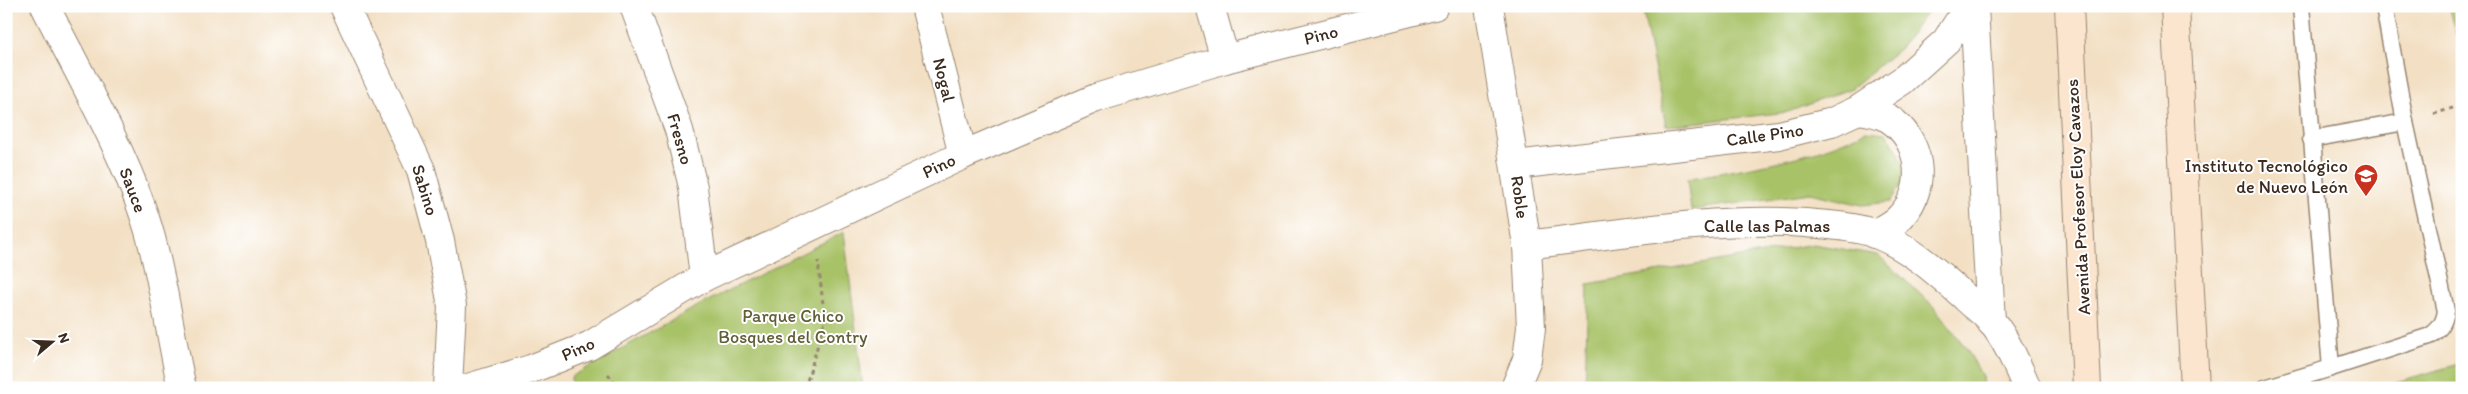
<svg xmlns="http://www.w3.org/2000/svg" width="2468" height="394" viewBox="0 0 2468 394" font-family="Itim,sans-serif">
	<style>
		.green { fill: #a8c268; stroke: #727643 }
		.lines { fill: none; stroke-linecap: round; stroke-linejoin: round }
		.service-casing { stroke: #978571; stroke-width: 19 }
		.minor-casing { stroke: #978571; stroke-width: 30 }
		.secondary-casing { stroke: #978571; stroke-width: 30 }
		.path { stroke: #978571; stroke-width: 3; stroke-dasharray: 4 4; stroke-linecap: butt }
		.service { stroke: #fff; stroke-width: 16 }
		.minor { stroke: #fff; stroke-width: 28 }
		.secondary { stroke: #fce5cf; stroke-width: 28 }
		.labels { text-anchor: middle; stroke-width: 4; stroke-linejoin: round; paint-order: stroke }
		.street-label { font-size: 18px; fill: #3b2a1e; stroke: #fff }
		.poi-label { font-size: 18px; fill: #3b2a1e; stroke: #fff; text-anchor: end }
		.park-label { font-size: 18px; fill: #615f38; stroke: #fff }
	</style>
	<rect width="100%" height="100%" fill="#fff"/>
	<filter id="ink" filterUnits="userSpaceOnUse"><feTurbulence type="fractalNoise" baseFrequency=".02" numOctaves="2"/><feDisplacementMap in="SourceGraphic" scale="10" xChannelSelector="R" yChannelSelector="G"/><feConvolveMatrix kernelMatrix="1 2 1 2 8 2 1 2 1" color-interpolation-filters="sRGB"/></filter>
	<filter id="wash" filterUnits="userSpaceOnUse"><feTurbulence type="fractalNoise" baseFrequency=".0096" numOctaves="4" result="noise"/><feDisplacementMap in="SourceGraphic" scale="20" xChannelSelector="R" yChannelSelector="G"/><feGaussianBlur stdDeviation="1.12" result="paint"/><feColorMatrix in="noise" values="0 0 0 0 0 0 0 0 0 0 0 0 0 0 0 0 0 1.4 0 .05"/><feComposite in="paint" operator="in"/></filter>
	<g filter="url(#wash)">
		<rect width="100%" height="100%" fill="#f3e0c4"/>
		<!-- green -->
		<g class="green">
			<path d="M1642,6H1932L1901,47L1852,88L1788,112L1666,126Z"/>
			<path d="M2448,6H2462V56Z"/>
			<path d="M1866,131L1886,133C1895,145 1906,161 1904,177C1902,185 1894,195 1890,202L1862,205L1810,193L1691,210L1687,179C1748,167 1811,160 1866,131Z"/>
			<path d="M844,232L863,388H572L571,377L694,308Z"/>
			<path d="M1813,244L1878,255L1934,307L1966,348L1982,376L1983,388H1585L1588,284Z"/>
			<path d="M2462,363V388H2376Z"/>
		</g>
	</g>
	<g filter="url(#ink)">
		<g class="lines">
			<defs>
				<g id="service">
					<path d="M2301,6L2331,368L2430,336C2440,329 2444,323 2446,311L2405,122L2384,6"/>
					<path d="M2311,139L2405,122"/>
					<path d="M2265,388L2331,368"/>
				</g>
				<g id="minor">
					<path d="M45,6C81,78 130,161 151,238C164,287 171,338 182,388"/>
					<path d="M344,6L421,170L440,241L452,306L448,388"/>
					<path d="M634,6L679,130L693,187L704,277"/>
					<path d="M925,6L963,155"/>
					<path d="M1210,6L1225,59"/>
					<path d="M1489,6L1527,245L1531,328L1527,359L1515,388"/>
					<path d="M1974,6L1991,322"/>
					<path d="M1858,110C1868,111 1879,113 1888,118C1921,139 1928,186 1902,215C1895,224 1884,229 1874,234"/>
					<path d="M1515,165L1779,135L1832,122L1858,110L1903,80L1946,41L1969,6"/>
					<path d="M1527,245C1619,234 1713,217 1806,223C1828,225 1852,226 1873,233C1909,246 1938,273 1966,298C1974,306 1984,313 1991,321C2007,340 2017,365 2027,388"/>
					<path d="M468,388L531,369L589,346L704,277L963,155L1096,98L1225,59L1434,6"/>
				</g>
				<g id="secondary">
					<path d="M2069,6L2087,388"/>
					<path d="M2175,6L2195,388"/>
				</g>
			</defs>
			<!-- service casing -->
			<use href="#service" class="service-casing"/>
			<!-- minor casing -->
			<use href="#minor" class="minor-casing"/>
			<!-- secondary casing -->
			<use href="#secondary" class="secondary-casing"/>
			<!-- path -->
			<g class="path">
				<path d="M2434,114L2462,105"/>
				<path d="M608,374L619,388"/>
				<path d="M805,388L825,321L818,261"/>
			</g>
			<!-- service -->
			<use href="#service" class="service"/>
			<!-- minor -->
			<use href="#minor" class="minor"/>
			<!-- secondary -->
			<use href="#secondary" class="secondary"/>
		</g>
	</g>
	<!-- icons -->
	<defs>
		<symbol id="university-pin" viewBox="-11 -11 22 30"><path d="M0 17L-7.5 6A9.5 9.5 0 1 1 7.5 6Z" fill="#c8321e" stroke="#fff"/><path d="M0-5L7-2L0 1L-7-2ZM-4 1L0 2.5L4 1V4Q0 6-4 4Z" fill="#fff"/></symbol>
	</defs>
	<g fill-rule="evenodd">
		<use href="#university-pin" x="2352" y="162" width="28" height="38"/>
	</g>
	<g class="labels">
		<!-- street labels -->
		<g class="street-label">
			<text transform="translate(1321 35) rotate(-14)" y="6">Pino</text>
			<text transform="translate(944 80) rotate(76)" y="6">Nogal</text>
			<text transform="translate(1765 135) rotate(-8)" y="6">Calle Pino</text>
			<text transform="translate(680 139) rotate(74)" y="6">Fresno</text>
			<text transform="translate(939 166) rotate(-25)" y="6">Pino</text>
			<text transform="translate(133 190) rotate(69)" y="6">Sauce</text>
			<text transform="translate(425 190) rotate(73)" y="6">Sabino</text>
			<text transform="translate(1520 197) rotate(82)" y="6">Roble</text>
			<text transform="translate(2078 197) rotate(-93)" y="6">Avenida Profesor Eloy Cavazos</text>
			<text x="1767" y="232">Calle las Palmas</text>
			<text transform="translate(578 349) rotate(-24)" y="6">Pino</text>
		</g>
		<!-- poi labels -->
		<g class="poi-label">
			<text x="2348" y="172">Instituto Tecnológico<tspan x="2348" dy="21">de Nuevo León</tspan></text>
		</g>
		<!-- park labels -->
		<g class="park-label">
			<text x="793" y="322">Parque Chico<tspan x="793" dy="21">Bosques del Contry</tspan></text>
		</g>
	</g>
	<!-- margin -->
	<rect width="2468" height="394" fill="none" stroke="#fff" stroke-width="25"/>
	<!-- north arrow -->
	<g transform="translate(52 342) rotate(71)" stroke="#ffffff" stroke-width="4" paint-order="stroke">
	<path d="M0-4L9 19L0 12L-9 19Z" fill="#3b2a1e"/>
	<text y="-8" font-size="14" font-weight="bold" text-anchor="middle" fill="#3b2a1e">N</text>
	</g>
</svg>
